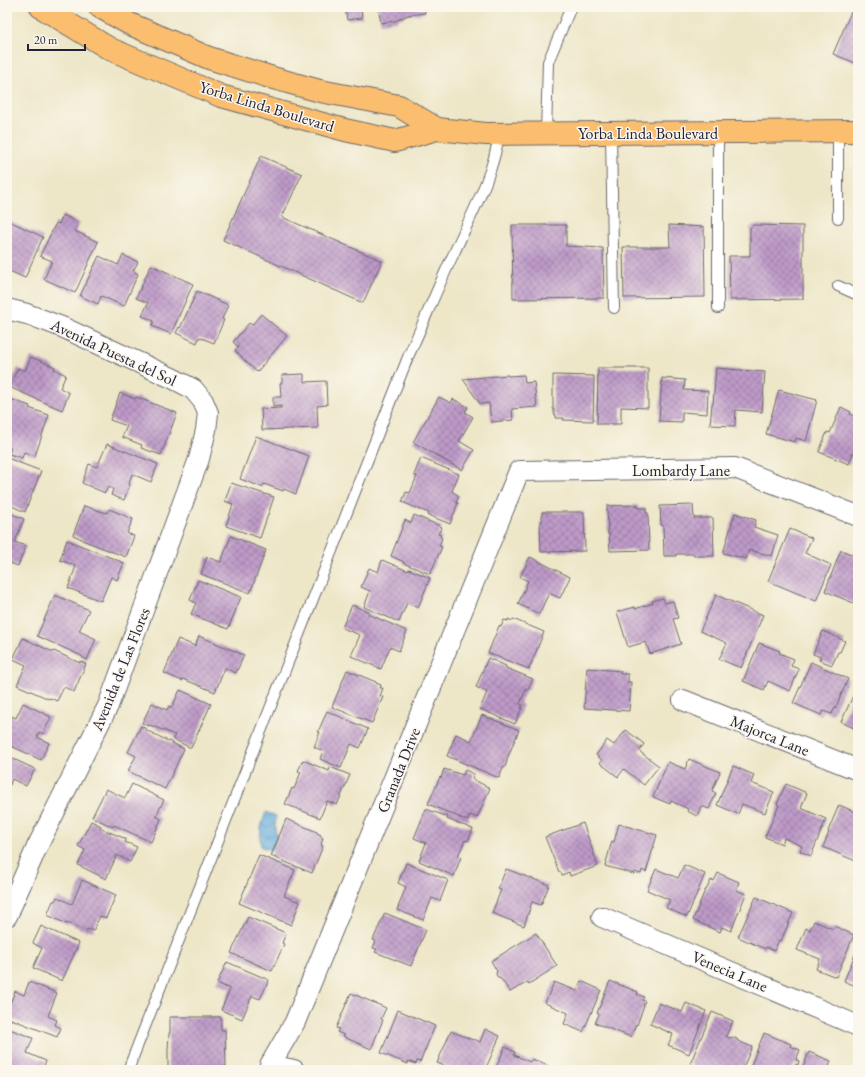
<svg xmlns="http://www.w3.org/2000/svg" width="865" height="1077" viewBox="0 0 865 1077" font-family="'EB Garamond',serif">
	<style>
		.water { fill: url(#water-waves); stroke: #44688c }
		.building { fill: url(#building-cross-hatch) }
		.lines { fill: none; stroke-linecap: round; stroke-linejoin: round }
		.lane-casing { stroke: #69676c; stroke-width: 12 }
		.street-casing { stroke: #69676c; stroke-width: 22 }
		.primary-casing { stroke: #69676c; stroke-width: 24 }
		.lane { stroke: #fff; stroke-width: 10 }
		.street { stroke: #fff; stroke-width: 20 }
		.primary { stroke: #fbbe6e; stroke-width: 22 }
		.labels { text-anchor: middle; stroke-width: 3; stroke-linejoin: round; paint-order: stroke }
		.street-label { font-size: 16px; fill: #22223b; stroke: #fbf7ec }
	</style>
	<defs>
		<pattern id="water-waves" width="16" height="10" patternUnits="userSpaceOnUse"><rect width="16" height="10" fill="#66aedd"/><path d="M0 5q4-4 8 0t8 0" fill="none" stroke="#548db4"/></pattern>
		<pattern id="building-cross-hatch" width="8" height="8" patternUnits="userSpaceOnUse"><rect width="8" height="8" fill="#bd9ac7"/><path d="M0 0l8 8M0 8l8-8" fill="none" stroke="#997da3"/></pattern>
	</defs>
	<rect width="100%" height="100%" fill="#fbf7ec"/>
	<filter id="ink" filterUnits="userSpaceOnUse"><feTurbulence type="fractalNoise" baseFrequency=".025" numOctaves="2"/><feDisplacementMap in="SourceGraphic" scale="8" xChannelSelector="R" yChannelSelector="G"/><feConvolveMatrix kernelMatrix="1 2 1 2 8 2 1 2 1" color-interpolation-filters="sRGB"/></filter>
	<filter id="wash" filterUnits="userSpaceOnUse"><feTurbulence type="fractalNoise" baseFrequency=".012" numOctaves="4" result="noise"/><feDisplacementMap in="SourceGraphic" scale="16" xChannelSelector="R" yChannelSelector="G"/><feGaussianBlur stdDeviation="0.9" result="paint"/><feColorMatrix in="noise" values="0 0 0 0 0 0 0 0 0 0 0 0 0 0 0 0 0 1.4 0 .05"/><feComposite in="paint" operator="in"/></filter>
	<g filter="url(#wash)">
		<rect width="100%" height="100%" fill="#ede6c7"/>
		<!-- water -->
		<path class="water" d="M266,812L276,816L275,828L277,837L272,850L261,847C259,833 261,825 266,812Z"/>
		<g id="blocks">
			<!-- building -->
			<g class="building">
				<path d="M317,7H334V8L318,10Z"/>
				<path d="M345,7H361L362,18L347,20Z"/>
				<path d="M378,7H424L425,13L408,15L395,21L381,23Z"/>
				<path d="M853,7H858V64L833,54Z"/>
				<path d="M261,156L302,174L282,217L382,261L363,303L223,240Z"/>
				<path d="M63,215L79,223L75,231L98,242L75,293L44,279L52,261L40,256L56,223L59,224Z"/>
				<path d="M7,220L43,237L25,278L7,270Z"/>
				<path d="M512,225H566V246L603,248L604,298L513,299Z"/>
				<path d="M669,225L704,227L705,297L624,298L623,247H670Z"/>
				<path d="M753,225L803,226V299L730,300L729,256H750V228Z"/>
				<path d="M123,255L138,262L133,271L138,274L124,306L101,296L98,304L80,296L99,256L118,265Z"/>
				<path d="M151,265L193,284L171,334L152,326L154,321L142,316L148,303L136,298Z"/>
				<path d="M197,291L228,305L222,319L224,320L214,343L199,337L197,343L176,333L179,327L180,328Z"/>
				<path d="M261,314L287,336L257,372L242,358V357L235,351L238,347L233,342L249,323L252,325Z"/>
				<path d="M31,357L55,367L54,369L66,375L60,388L69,393L62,410L9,387L18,368L25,371Z"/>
				<path d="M598,368H648V408L621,407V424H597Z"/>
				<path d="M716,368L765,372L762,412L736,410L735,426L710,425L712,404H713Z"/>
				<path d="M304,374V382L326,381L327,405L317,406L318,428L262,430L261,409L281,408V406L273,407V397H281L280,383H282V375Z"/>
				<path d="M508,375V376L524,375L525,383L534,382L537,407L512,409L513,420L491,422L489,403L480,404L463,379Z"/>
				<path d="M553,375L594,376L593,421L563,420L564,418H556V415L554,414V409H553Z"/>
				<path d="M662,378L685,380L684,390L708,391L707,414L682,412V422L659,421Z"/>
				<path d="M779,390L817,400L806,441L796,438L795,442L766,434Z"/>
				<path d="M120,393L135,399L136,397L177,413L161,455L141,448L142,445L122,437L127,426L110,420Z"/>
				<path d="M439,397L451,403L453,399L468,407L465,412L473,417L459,441L474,450L462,470L413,442Z"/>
				<path d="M7,398L30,406L29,408L49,415L35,456L24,452L22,458L9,454L11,448L7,446Z"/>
				<path d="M841,407L851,412L850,414L858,418V455L853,453L849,464L819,452L827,432L830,433Z"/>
				<path d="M256,436L309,456L296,494L284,489L283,491L264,484L262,487L240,479Z"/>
				<path d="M107,444L158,464L151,482L132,474L129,483L130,484L124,500L111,495L113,489L108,487L105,493L82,483L89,464L97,467Z"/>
				<path d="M7,458L41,471L25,512L7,504Z"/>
				<path d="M421,458L459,474L452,491L459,496L456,502L458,503L450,524L428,515L429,513L402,502L406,492L410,493L417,476L414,475Z"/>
				<path d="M231,483L274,497L260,538L226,526L233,504L225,501Z"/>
				<path d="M638,505V508H646V513H648L649,550L610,551L609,534H608L607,506Z"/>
				<path d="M693,505L694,518H713L714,556H694V554H676V556H664L663,525H661L660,506Z"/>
				<path d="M84,506L107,513L109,509L133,519L127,533L134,536L126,557L82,540V539L73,535Z"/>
				<path d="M7,512L24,519L15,542L26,546L18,566L7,562Z"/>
				<path d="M542,512H584L585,551L541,552L540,522H542Z"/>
				<path d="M735,513L756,520L754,527L778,535L772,556L749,550L746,559L723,553Z"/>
				<path d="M414,515L442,527L438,534L441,535L440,537L442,538L439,546L442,547L430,574L403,563L404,562L391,556L405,520L411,523Z"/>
				<path d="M790,529L812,538L805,553L831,565L816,601L768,581Z"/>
				<path d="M231,536L266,550L250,593L201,574L207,557L221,562Z"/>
				<path d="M67,540L124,563L117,580L111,577L101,601L68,588L76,566L60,560Z"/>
				<path d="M841,550L858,557V605L825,591Z"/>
				<path d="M530,557L570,577L560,598L549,593L539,614L518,604L528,581L520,577Z"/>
				<path d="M382,560L408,571L409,569L430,578L418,608L407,603L399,622L364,607L370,591L361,587L369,568L378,572Z"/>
				<path d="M198,580L241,597L228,629L191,614L196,603L190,600Z"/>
				<path d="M55,595L89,610L79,631L96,639L87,660L82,657V656L37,636Z"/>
				<path d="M716,595L763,615L741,668L719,659L727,643L700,631Z"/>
				<path d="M663,598L665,603L673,601L678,618L673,619L681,644L650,654L646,642L628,647L617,612L635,607V609L653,603L652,601Z"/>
				<path d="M352,605L369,612L368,614L407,631L399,651L390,647L381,669L351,656L360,635L342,628Z"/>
				<path d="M508,619L512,621L513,619L544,632L529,669L488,653L499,626L501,627L504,620L508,621Z"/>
				<path d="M823,631L845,641L840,652H838L832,665L819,660L821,657L813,654Z"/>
				<path d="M199,636L244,655L236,673L225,668L215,692L183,679L182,681L164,673L178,639L195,646Z"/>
				<path d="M23,638L53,652L54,651L80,663V661L86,664L74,692L64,687L57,701L50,698L49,699L17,685L26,665L13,659Z"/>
				<path d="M759,643L780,651L779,653L794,659L791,666L799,669L790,691L768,681L764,690L743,681Z"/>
				<path d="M488,658L506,666V668L533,679L528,690L526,689L520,704L523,705L515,724L480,709L487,692L476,687Z"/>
				<path d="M811,662L848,679L835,709H834L832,714L823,711L821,715L793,703Z"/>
				<path d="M587,668L621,671L620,674H628V682H631L629,711L584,708Z"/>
				<path d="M347,670L376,682V683L381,685L380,688H383L380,696L383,697L372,723L332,707Z"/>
				<path d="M858,685V730L841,722Z"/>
				<path d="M180,690L211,704L191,748L173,739L175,735L150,725L149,726L142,723L152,703L167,710L169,706L172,707Z"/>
				<path d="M23,703L51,717L43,734L39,732L37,737L49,743L41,760L7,744V714L16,718Z"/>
				<path d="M327,711L368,729L360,748L351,744L341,768L320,759L323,751L314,747L320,732H318Z"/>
				<path d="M482,715L519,730L507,759V761L505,767L503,768L499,778L447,756L456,734L471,741Z"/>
				<path d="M141,726L146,729V730L184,749L165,789L128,771L136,756L128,752Z"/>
				<path d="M626,730L644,744L639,751L659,766L644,785L624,769L618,777L600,763L602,760L596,755L607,740L614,745Z"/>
				<path d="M7,756L35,769L26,786L12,779L10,785L7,784Z"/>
				<path d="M689,759L720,772L712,791L716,793L709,809L701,806L697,816L687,811L688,809L671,801L670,804L653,797L668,762L685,769Z"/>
				<path d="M303,760L329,771L330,767L350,775L337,805L327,801L320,818L285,804L292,788L294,789L301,772L298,771Z"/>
				<path d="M733,766L754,775L751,783L774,792L765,813L742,804L738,814L717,805Z"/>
				<path d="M444,769L463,775L465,770L474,774L472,779L490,788L477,818L470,815L468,821L428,804L440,777L441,778Z"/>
				<path d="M132,784L164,800L156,816L161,819L151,842L114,825L113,827L92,817L106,789L125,798Z"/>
				<path d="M786,784L807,793L801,808L826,819L811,856L800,851L802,846L784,838L782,844L765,837L779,805L777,804Z"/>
				<path d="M839,805L858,813V862L823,847L829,832L828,831Z"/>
				<path d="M426,809L448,817L447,819L473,829L468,841L465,840L458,856L461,857L454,876L419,861L426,843L414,838Z"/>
				<path d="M286,819L317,832V833L321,835L320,836L323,838L321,845L323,846L312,873L271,856Z"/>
				<path d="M91,821L101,826L100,828L126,839L125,842L137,847L130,862L117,855L106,879L78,865L85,850L78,846Z"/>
				<path d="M583,823L598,866L570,876L569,872L562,875L561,872H559L545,837Z"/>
				<path d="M619,824L657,835L646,872L642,870L641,874L635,872L634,874L605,866L612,841L614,842Z"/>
				<path d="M259,855L295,870L284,896L300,902L291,925L239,903Z"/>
				<path d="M406,863L448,880L440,901L432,898L423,920L397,910L406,887L398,883Z"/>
				<path d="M684,865L705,874L687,917L666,908L670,900L647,890L656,869L678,878Z"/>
				<path d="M506,869L549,885L541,905L532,902L524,926L492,913L501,890L498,889Z"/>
				<path d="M718,873L739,882L736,890L746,894L731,931L722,927L720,932L693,920L705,890H706L711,880L714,881Z"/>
				<path d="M82,880L116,895L106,918L100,916L93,931L87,929L86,931L68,923L67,924L47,915L53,901H55L57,897L72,904Z"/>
				<path d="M756,897L793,913L781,941L779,940L774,951L766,947L765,949L738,937Z"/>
				<path d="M385,913L426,930L411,966L375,952L377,949L373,948L376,941L373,940Z"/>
				<path d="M248,917L286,933L282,943L284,944L272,971L231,953Z"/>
				<path d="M814,921L833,929L834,926L854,935L836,977L816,969L820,959L797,950L806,928L810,930Z"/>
				<path d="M41,926L79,943L62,981L33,968L42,948L33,943Z"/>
				<path d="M536,933L557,966L529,984L528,982L510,992L501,979L498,978L496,974L497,971L491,961Z"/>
				<path d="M858,947V987L844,981Z"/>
				<path d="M227,962L269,980L260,999L252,996L242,1019L221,1010L230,989L217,983Z"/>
				<path d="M581,981L601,990L583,1032L564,1024L568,1013L545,1003L554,982L577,991Z"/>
				<path d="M610,981L638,992L637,994L644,997L642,1000L645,1001L643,1005H644L637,1025L636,1024L631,1037L595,1023L599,1014L597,1013Z"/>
				<path d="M29,982L57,993L48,1016L57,1020L55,1025L61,1028L57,1037L11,1019V1021L7,1019V1011L15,991L24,995Z"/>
				<path d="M351,993L386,1008L381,1019L383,1020L371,1049L344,1037V1035L337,1032L339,1029L336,1028Z"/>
				<path d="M659,1003L682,1012L686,1003L706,1011L689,1054L668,1045L673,1034L650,1024Z"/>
				<path d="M398,1010L435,1026L420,1062L417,1061L416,1064L408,1061V1064L381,1053Z"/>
				<path d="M712,1012L733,1021L726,1036L730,1038L732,1037L737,1039L738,1041L752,1047L742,1070H705L690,1064Z"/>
				<path d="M170,1017H221V1030H225L226,1067H219V1070H168V1050L169,1033H170Z"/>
				<path d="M7,1028L33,1038L27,1053L46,1061L42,1070H7Z"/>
				<path d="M485,1029L500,1036L485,1070H455L437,1063L451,1031L473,1040L474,1039L480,1042Z"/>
				<path d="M764,1033L791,1044L790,1046L800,1050L796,1060L799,1061L798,1065L795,1064L792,1070H749Z"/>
				<path d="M505,1047L515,1052L514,1055L530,1062L532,1059L548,1066L546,1070H495Z"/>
				<path d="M809,1052L831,1061L828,1070H802Z"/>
			</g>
		</g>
	</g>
	<g filter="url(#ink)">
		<use href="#blocks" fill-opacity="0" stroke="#69676c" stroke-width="1"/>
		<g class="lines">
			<defs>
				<g id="lane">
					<path d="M838,131V218"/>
					<path d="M718,133V308"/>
					<path d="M546,134L548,62L571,7"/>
					<path d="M611,134L614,308"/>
					<path d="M838,286L858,295"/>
					<path d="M128,1070L408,357C424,322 438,286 455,251C472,213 493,176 499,134"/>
				</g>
				<g id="street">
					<path d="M7,309L27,314L62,327L174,379L193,389L203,401L208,413L206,430L199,459L108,706L37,847L7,916"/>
					<path d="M683,700L858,770"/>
					<path d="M602,917L858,1026"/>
					<path d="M294,1070L270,1065L295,1022L519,471L735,468L858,516"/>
				</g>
				<g id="primary">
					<path d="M41,7L110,49L221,96L345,130L395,141L437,129L486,134L858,131"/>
					<path d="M100,7L130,24L209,58L273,78L320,91L399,106L437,129"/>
				</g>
			</defs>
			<!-- lane casing -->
			<use href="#lane" class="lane-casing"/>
			<!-- street casing -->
			<use href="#street" class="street-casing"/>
			<!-- primary casing -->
			<use href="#primary" class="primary-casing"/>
			<!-- lane -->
			<use href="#lane" class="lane"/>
			<!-- street -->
			<use href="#street" class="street"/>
			<!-- primary -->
			<use href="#primary" class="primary"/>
		</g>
	</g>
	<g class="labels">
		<!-- street labels -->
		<g class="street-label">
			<text transform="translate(267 106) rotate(17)" y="6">Yorba Linda Boulevard</text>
			<text x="648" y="139">Yorba Linda Boulevard</text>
			<text transform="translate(114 352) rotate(25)" y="6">Avenida Puesta del Sol</text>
			<text x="681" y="476">Lombardy Lane</text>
			<text transform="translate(120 669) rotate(-68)" y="6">Avenida de Las Flores</text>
			<text transform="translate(770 735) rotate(22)" y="6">Majorca Lane</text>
			<text transform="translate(398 770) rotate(-68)" y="6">Granada Drive</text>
			<text transform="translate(730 971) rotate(23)" y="6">Venecia Lane</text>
		</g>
	</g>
	<!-- margin -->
	<rect width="865" height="1077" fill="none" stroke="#fbf7ec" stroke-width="24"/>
	<!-- scale -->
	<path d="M28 44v6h57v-6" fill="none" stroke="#22223b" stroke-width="2"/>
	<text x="34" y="44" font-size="12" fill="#22223b" stroke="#fbf7ec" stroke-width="3" paint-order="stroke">20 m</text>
</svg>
